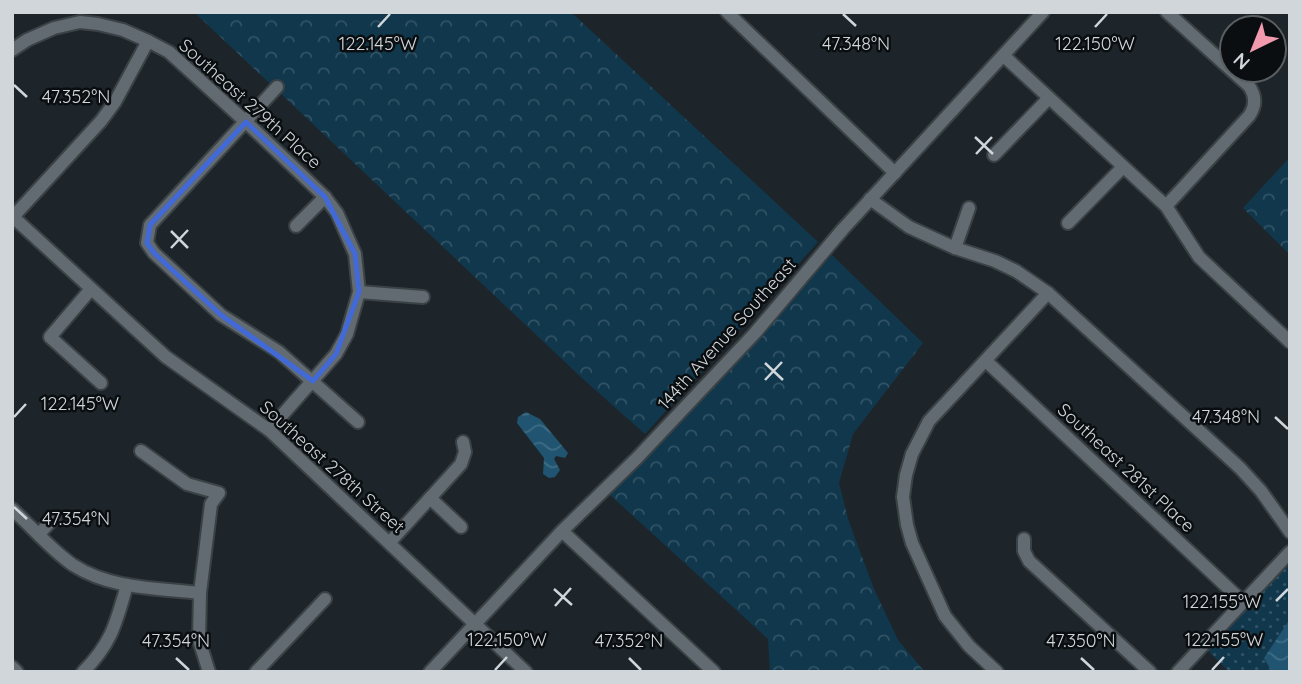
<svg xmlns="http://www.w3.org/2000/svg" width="1302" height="684" viewBox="0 0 1302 684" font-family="Quicksand,sans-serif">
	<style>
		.grass { fill: url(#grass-dots) }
		.forest { fill: url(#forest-crowns) }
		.water { fill: url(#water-waves) }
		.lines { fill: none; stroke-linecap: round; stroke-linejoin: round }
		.minor-casing { stroke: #3b4246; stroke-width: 16 }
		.minor { stroke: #626b71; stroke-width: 12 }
		.marked { fill: none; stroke: #4169d8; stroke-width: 5; stroke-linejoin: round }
		.ticks { fill: none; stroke: #d0d6d9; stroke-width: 2.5 }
		.labels { text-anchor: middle; stroke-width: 5; stroke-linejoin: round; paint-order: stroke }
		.street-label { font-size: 18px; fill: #d0d6d9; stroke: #0a0e10 }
		.ticks-label { font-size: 18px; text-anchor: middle; fill: #d0d6d9; stroke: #0a0e10; stroke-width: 5; stroke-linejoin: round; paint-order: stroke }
	</style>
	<defs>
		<pattern id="grass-dots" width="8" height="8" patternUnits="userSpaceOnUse" patternTransform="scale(1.75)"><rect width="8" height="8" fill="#10374c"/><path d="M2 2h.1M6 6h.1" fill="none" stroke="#325365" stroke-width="1.8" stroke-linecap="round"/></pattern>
		<pattern id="forest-crowns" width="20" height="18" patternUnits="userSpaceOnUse" patternTransform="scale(1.75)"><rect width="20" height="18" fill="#10374c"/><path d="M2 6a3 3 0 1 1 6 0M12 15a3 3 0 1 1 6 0" fill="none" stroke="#325365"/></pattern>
		<pattern id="water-waves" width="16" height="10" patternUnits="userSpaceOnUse" patternTransform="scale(1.75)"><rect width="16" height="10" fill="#205471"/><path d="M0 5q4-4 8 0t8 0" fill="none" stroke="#3f6c85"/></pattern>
	</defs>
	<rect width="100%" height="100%" fill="#1d252a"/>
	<!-- grass -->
	<path class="grass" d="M1290,564V672H1229L1202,645Z"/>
	<!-- forest -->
	<g class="forest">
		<path d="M194,12H571L818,242L645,434L583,379Z"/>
		<path d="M1290,157V255L1243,208Z"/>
		<path d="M832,255L923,343L853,434L839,483L849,522L874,589L898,640L925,672H770L768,639L610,495Z"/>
	</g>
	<!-- water -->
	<g class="water">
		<path d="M526,412L540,419L568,453L565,458L556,456L554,459L560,470L555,477L549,478L543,474L544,458L517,423L518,417Z"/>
		<path d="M1290,619V672H1272L1264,658Z"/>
	</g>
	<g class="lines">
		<defs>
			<g id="minor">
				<path d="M727,12L895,173"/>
				<path d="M12,50L27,40L54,28L80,22L98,24L123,30L148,41L169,52L246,122L325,197L337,213L355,254L359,292L347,334L336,354L269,430"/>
				<path d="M1004,56L1166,206L1199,257L1290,342"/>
				<path d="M277,87L150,225L147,243L154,253L221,315L279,352L358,422"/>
				<path d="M994,155L1049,98"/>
				<path d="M870,199L909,227L955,248L995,261L1016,271L1048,293L1240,468L1261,491L1290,532"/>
				<path d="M1166,206L1249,116C1256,106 1256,96 1249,86L1167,12"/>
				<path d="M12,216L166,357L269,430L526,672"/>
				<path d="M12,218L101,121L115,102L148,41"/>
				<path d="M1068,223L1122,168"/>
				<path d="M296,226L325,197"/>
				<path d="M955,248L969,208"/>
				<path d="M91,289L50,337L101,383"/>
				<path d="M359,292L423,297"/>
				<path d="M986,361L1242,601"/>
				<path d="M141,451L187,484L219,493L211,504L200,593"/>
				<path d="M430,498L461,527"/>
				<path d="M12,509C32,527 51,550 73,565C110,589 157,588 200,593L199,640L209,672"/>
				<path d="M562,531L714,672"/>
				<path d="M39,534L54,518"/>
				<path d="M1024,539V551L1029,561L1150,672"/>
				<path d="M390,542L461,464L465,452L463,442"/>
				<path d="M12,667L17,672"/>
				<path d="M83,672C112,643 116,623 127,585"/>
				<path d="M256,672L325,599"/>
				<path d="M430,672L562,531L637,458L755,333L843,229L1043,12"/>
				<path d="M997,672L969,646L945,616L912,543L907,525L903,497L906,475L912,454L929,421L1048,293"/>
				<path d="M1178,672L1290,552"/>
			</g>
		</defs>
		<!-- minor casing -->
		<use href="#minor" class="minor-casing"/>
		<!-- minor -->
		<use href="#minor" class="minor"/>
	</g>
	<!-- marked area -->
	<path class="marked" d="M246,122L325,197L355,254L359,292L336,354L313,381L221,315L154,253L147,243L150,225Z"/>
	<!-- ticks -->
	<path class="ticks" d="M843,14L856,26M378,27L390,14M1095,27L1107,14M14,85L27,97M975,137L993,154M976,154L992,137M171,231L188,248M171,248L188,230M765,363L783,380M765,380L782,362M14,417L26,404M1275,417L1288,429M14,507L27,519M554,589L572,605M1276,601L1288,589M555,606L571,588M176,658L189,670M629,658L641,670M1081,658L1094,670M495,670L507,657M1212,670L1224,657"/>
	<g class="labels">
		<!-- street labels -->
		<g class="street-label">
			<text transform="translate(250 104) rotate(42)" y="6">Southeast 279th Place</text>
			<text transform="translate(727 334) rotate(-48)" y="6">144th Avenue Southeast</text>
			<text transform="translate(332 467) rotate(42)" y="6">Southeast 278th Street</text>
			<text transform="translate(1126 468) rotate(43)" y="6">Southeast 281st Place</text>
		</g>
	</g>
	<g class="ticks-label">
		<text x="856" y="50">47.348°N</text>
		<text x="378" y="50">122.145°W</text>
		<text x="1095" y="50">122.150°W</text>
		<text x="76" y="103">47.352°N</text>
		<text x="80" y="410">122.145°W</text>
		<text x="1226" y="423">47.348°N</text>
		<text x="76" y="525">47.354°N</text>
		<text x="1222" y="608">122.155°W</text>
		<text x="507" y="646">122.150°W</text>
		<text x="1224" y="646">122.155°W</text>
		<text x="176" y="647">47.354°N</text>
		<text x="629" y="647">47.352°N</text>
		<text x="1081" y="647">47.350°N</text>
	</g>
	<!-- border -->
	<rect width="1302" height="684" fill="none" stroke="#d0d6d9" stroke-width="28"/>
	<!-- north arrow -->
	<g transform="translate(1253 49) rotate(223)"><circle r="33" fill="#0a0e10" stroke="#595e60" stroke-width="2"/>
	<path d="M0-5L12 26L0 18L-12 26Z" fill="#f29aae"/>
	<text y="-10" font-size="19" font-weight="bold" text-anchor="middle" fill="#d0d6d9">N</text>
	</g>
</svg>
